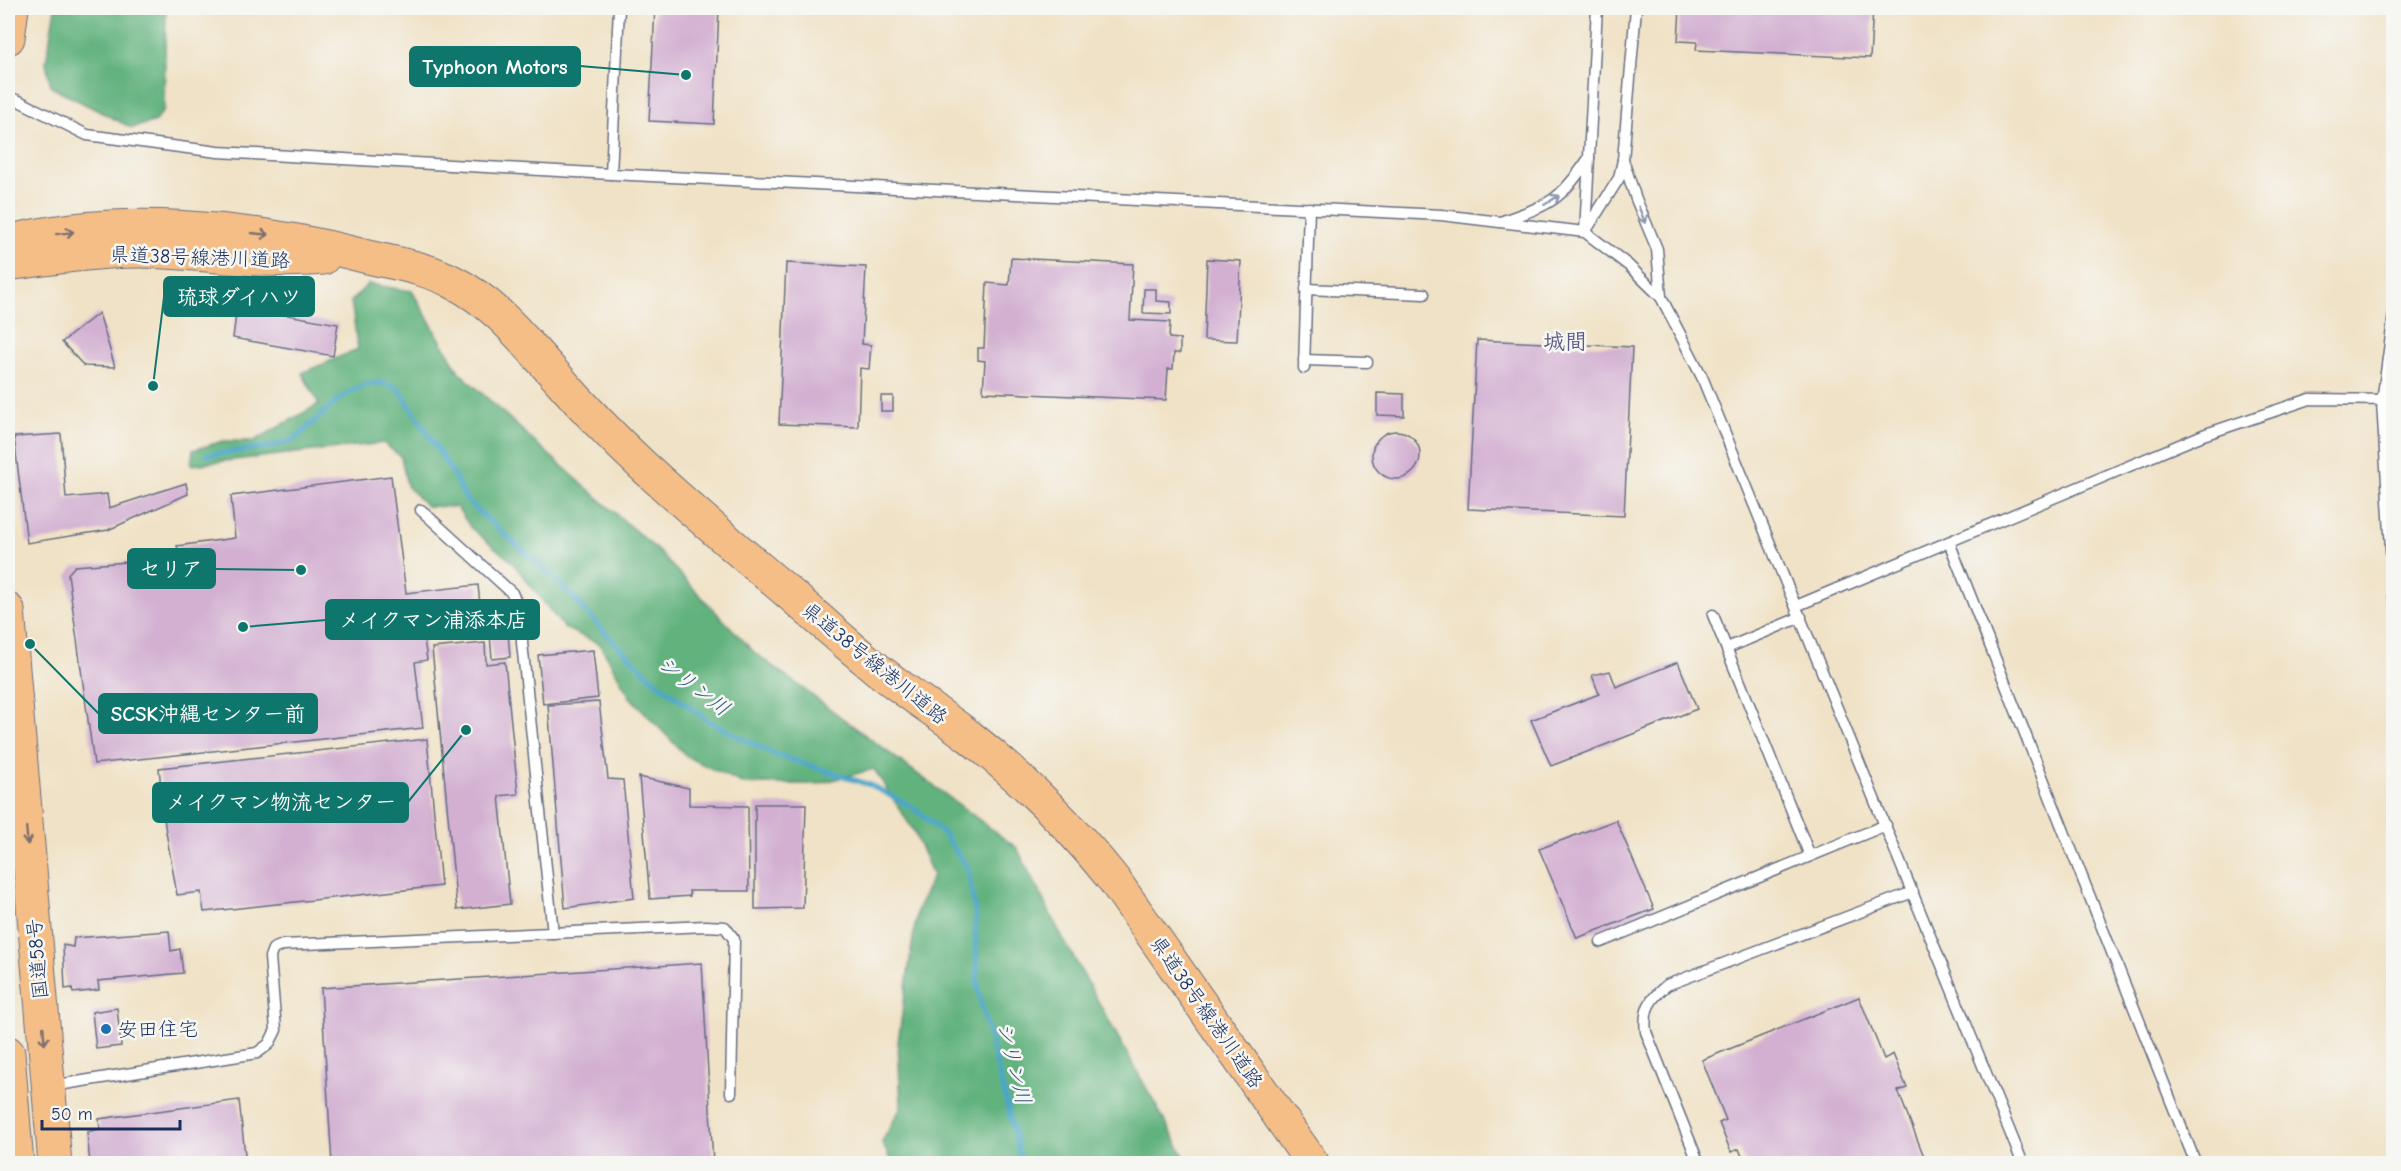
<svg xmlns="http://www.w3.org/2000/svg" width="2401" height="1171" viewBox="0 0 2401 1171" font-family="'Comic Neue','Klee One',sans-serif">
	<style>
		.forest { fill: #62b27e; stroke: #3e706e; stroke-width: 1.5 }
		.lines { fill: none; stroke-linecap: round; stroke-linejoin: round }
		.stream { stroke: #4ca6ca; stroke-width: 5 }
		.building { fill: #d3b0d2 }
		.lane-casing { stroke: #666e82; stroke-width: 13 }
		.primary-casing { stroke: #666e82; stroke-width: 35 }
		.highway-casing { stroke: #666e82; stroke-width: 35 }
		.lane { stroke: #fff; stroke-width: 10 }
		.primary { stroke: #f6be87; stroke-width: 33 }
		.highway { stroke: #f6be87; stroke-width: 33 }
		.oneway { stroke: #8d97ae }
		.oneway2 { stroke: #7e6f70 }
		.poi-dot { fill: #1f6fb2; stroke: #f6f6f2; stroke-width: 2 }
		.labels { text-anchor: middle; stroke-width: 5; stroke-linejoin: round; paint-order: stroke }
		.street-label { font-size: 20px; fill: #1b2f5e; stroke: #f6f6f2 }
		.poi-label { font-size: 20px; fill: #1b2f5e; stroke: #f6f6f2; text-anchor: start }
		.water-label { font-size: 21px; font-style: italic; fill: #2c5984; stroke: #f6f6f2 }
		.quarter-label { font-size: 22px; font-weight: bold; fill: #5b5c87; stroke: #f6f6f2 }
		.leader { fill: none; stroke: #0f766e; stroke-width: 2 }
		.callout-dot { fill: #0f766e; stroke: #f6f6f2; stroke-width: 2 }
		.callout { fill: #0f766e; stroke: #0f766e; stroke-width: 2 }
		.callout-label { font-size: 21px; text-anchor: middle; font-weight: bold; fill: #fff }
	</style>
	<rect width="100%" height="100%" fill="#f6f6f2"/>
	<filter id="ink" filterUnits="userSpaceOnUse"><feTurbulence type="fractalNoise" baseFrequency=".0167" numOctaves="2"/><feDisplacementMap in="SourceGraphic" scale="12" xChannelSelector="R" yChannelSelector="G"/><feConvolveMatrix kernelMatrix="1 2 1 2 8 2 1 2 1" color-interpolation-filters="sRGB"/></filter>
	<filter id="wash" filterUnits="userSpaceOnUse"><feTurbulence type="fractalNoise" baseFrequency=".008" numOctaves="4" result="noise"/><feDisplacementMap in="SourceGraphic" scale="24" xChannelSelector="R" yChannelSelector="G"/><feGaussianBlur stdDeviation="1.35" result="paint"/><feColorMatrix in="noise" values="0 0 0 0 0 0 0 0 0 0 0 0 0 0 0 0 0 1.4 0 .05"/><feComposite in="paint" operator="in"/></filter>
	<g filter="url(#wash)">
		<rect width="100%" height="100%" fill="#f0e2c6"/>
		<!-- forest -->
		<g class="forest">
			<path d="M55,8H166L164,109L156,121L132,128L51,87L46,62Z"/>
			<path d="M368,284L412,291L459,372L537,444L656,549L755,653L1017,848L1059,931L1188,1163H892L882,1142L901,1107L898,1042L917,911L933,875L913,830L874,769L818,784H744L687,757L630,697L600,644L564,628L512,562L471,528L457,507L426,506L407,486L401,457L383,443L191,465L193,450L223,441H254L319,404L302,373L358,349L351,301Z"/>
		</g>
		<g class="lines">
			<!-- stream -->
			<path class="stream" d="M207,455C226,452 279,448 293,440C298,437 303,431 307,428C331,406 366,367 400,390L453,474L467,501L561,584L608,636L656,682L710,722L774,754L870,785L914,808L944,834L968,869L976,918L975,928L978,988L982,1007L1022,1164"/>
		</g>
		<g id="blocks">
			<!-- building -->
			<g class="building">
				<path d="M655,8H719L714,124L649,121Z"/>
				<path d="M1680,8H1873L1870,58L1696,50L1697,42L1678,41Z"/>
				<path d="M1011,258L1133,264L1130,320L1170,322L1169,338L1180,339V353H1174L1173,369H1168L1166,400L983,392L985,361L978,360V348H984L987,283L1009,285Z"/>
				<path d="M1207,259L1241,261L1237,341L1204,340Z"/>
				<path d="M786,263L866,267L862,344L871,345L869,369L860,368L858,427L779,424Z"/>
				<path d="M1144,289H1156V301L1171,302V314L1143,313Z"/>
				<path d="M237,306L338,324L333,356L233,338Z"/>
				<path d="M99,313L115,367L84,366L62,342Z"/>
				<path d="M1477,340L1632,347L1624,516L1468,509Z"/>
				<path d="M1377,393L1404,394V416L1377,415Z"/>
				<rect x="881" y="396" width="12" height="15"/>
				<circle cx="1396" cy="455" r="24"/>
				<path d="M61,434L66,498L107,494L109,508L186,483L188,494L108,530L27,543L14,437Z"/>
				<path d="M391,476L406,593L478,585L483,633L424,639L427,660L415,662L423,728L94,764L68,574L75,566L180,558L177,546L235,538L231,496Z"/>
				<path d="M507,620L510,657L492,659L489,622Z"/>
				<path d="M485,643L486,664L505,662L518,794L499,796L510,904L457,910L432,648Z"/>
				<path d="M593,650L598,698L543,704L538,655Z"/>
				<path d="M1678,662L1697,709L1551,766L1531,720L1599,694L1592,675L1610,671L1616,687Z"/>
				<path d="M599,702L608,779L623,780L634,898L565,908L548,705Z"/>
				<path d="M427,739L441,886L204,912L201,892L177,895L165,826L159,768Z"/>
				<path d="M639,777L689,788V805L748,806L749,891H689L690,896L650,899Z"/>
				<path d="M755,804H806L803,908L755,909Z"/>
				<path d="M1616,820L1654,909L1577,938L1539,849Z"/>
				<path d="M169,931L171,951L180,949L183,973L98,981L99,990L73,993L72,988L65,989L63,945L73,947L74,938Z"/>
				<path d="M702,963L713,1164H332L321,988Z"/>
				<path d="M1859,997L1884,1059L1893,1054L1907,1088L1898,1091L1927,1164H1745L1739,1149L1731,1152L1719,1123L1726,1120L1702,1060Z"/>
				<path d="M117,1008L121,1046L96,1049L92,1012Z"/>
				<path d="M239,1100L246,1164H90L87,1132L100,1129L99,1119Z"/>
			</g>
		</g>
	</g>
	<g filter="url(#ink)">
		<use href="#blocks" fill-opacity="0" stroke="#666e82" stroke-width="1.5"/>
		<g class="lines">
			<defs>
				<g id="lane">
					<path d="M8,97L19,101L87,135L218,152L611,174L1441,215L1585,232L1628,265L1661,297L1702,377L2023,1164"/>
					<path d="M1623,160L1636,199L1657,249L1661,297"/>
					<path d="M611,174L619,8"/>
					<path d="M1503,221C1551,204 1560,201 1589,158"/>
					<path d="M1585,232L1619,178L1623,160L1636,8"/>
					<path d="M1585,232L1597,8"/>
					<path d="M1306,289L1424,294"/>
					<path d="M2394,314L2382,402L2394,598"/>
					<path d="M1304,360L1367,362"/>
					<path d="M1304,368L1309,208"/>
					<path d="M421,510L512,593L522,615V643L553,933"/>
					<path d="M1949,542L2196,1164"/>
					<path d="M1796,606L2203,435L2310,399L2394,400"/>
					<path d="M1713,615L1810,856"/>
					<path d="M1727,648L1801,617"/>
					<path d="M1601,942L1886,825"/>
					<path d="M52,1086L257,1053L269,1044L276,1030L270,957L273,949L283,945L706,926L725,927L734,939L731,1093"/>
					<path d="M1699,1164L1646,1032C1643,1009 1650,999 1667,985L1913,892"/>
				</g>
				<g id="primary">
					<path d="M8,242C115,214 250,227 356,254C389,263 423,266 453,282C497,304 525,342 557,377C584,408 612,437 642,465C690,509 740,552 790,594C819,619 847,645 877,669C907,693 940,714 970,737C1023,779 1072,827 1114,880L1313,1164"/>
					<path d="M8,264C51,258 96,251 140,251C201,252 262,264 323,258"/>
				</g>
				<g id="highway">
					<path d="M8,38L12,8"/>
					<path d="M8,610L55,1164"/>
					<path d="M8,1053L17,1164"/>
				</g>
			</defs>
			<!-- lane casing -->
			<use href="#lane" class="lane-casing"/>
			<!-- primary casing -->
			<use href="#primary" class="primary-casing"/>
			<!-- highway casing -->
			<use href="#highway" class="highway-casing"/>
			<!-- lane -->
			<use href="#lane" class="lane"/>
			<!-- primary -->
			<use href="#primary" class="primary"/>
			<!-- highway -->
			<use href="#highway" class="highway"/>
		</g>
		<!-- one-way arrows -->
		<defs><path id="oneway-shaft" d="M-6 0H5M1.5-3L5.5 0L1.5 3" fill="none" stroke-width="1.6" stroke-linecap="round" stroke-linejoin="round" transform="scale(1.5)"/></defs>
		<g class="oneway">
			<use href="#oneway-shaft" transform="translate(1552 200) rotate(-32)"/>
			<use href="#oneway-shaft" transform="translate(1642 215) rotate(67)"/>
		</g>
		<g class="oneway2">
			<use href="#oneway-shaft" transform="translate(65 233) rotate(-7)"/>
			<use href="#oneway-shaft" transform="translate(260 234) rotate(6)"/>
			<use href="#oneway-shaft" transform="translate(27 836) rotate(85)"/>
			<use href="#oneway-shaft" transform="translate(44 1036) rotate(85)"/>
		</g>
	</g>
	<!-- markers -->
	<circle class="poi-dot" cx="106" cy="1029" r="6"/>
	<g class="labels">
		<!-- street labels -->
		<g class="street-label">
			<text transform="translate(200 257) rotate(2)" y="7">県道38号線港川道路</text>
			<text transform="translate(875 663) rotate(39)" y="7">県道38号線港川道路</text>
			<text transform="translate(37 959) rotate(-95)" y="7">国道58号</text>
			<text transform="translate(1207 1012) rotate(55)" y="7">県道38号線港川道路</text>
		</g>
		<!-- poi labels -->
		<g class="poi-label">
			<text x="118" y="1036">安田住宅</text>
		</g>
		<!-- water labels -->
		<g class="water-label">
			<text transform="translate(694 686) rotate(37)" y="7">シリン川</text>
			<text transform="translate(1014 1063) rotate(76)" y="7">シリン川</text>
		</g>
		<!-- quarter labels -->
		<g class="quarter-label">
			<text x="1565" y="349">城間</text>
		</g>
	</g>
	<!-- callouts -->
	<path class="leader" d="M686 75L580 66M153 386L164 297M301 570L215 569M243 627L326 620M30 644L99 714M466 730L408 802"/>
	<g class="callout-dot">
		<circle cx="686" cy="75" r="6"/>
		<circle cx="153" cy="386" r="6"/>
		<circle cx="301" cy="570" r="6"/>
		<circle cx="243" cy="627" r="6"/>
		<circle cx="30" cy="644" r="6"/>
		<circle cx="466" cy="730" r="6"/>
	</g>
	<g class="callout">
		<rect x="410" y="47" width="170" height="39" rx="6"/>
		<rect x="164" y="277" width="150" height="39" rx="6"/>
		<rect x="128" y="549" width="87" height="39" rx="6"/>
		<rect x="326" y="600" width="213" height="39" rx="6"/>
		<rect x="99" y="694" width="218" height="39" rx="6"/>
		<rect x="153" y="783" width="255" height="39" rx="6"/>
	</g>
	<g class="callout-label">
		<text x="495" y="74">Typhoon Motors</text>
		<text x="239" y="304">琉球ダイハツ</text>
		<text x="171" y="576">セリア</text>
		<text x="433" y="627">メイクマン浦添本店</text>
		<text x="208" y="721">SCSK沖縄センター前</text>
		<text x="281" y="809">メイクマン物流センター</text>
	</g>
	<!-- margin -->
	<rect width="2401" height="1171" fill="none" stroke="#f6f6f2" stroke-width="30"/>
	<!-- scale -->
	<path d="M42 1120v9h138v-9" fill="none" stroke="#1b2f5e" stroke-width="3"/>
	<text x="51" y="1120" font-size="18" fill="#1b2f5e" stroke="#f6f6f2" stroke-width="4.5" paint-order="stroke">50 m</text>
</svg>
